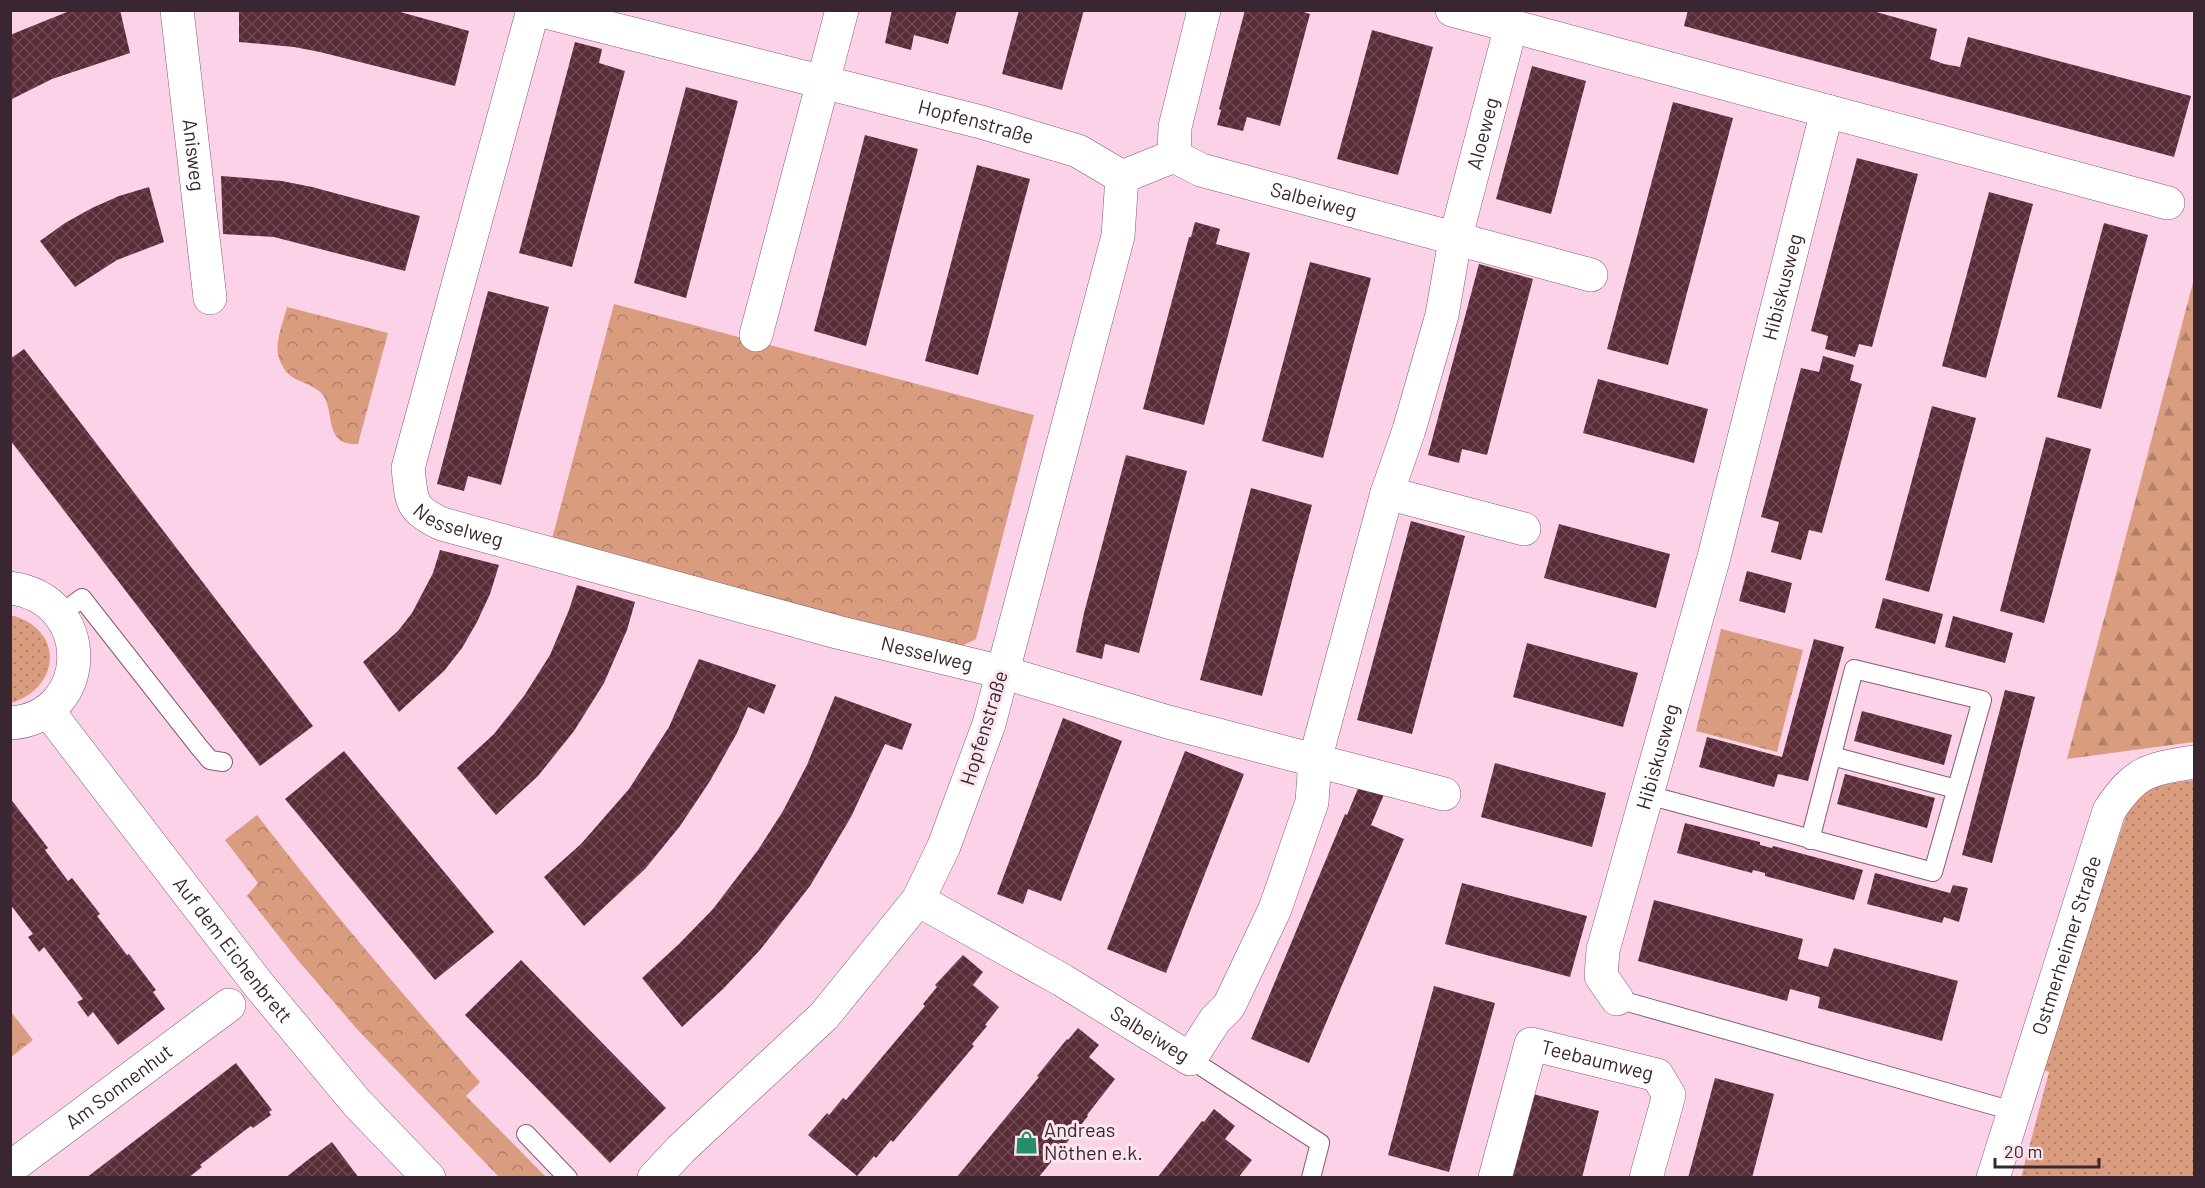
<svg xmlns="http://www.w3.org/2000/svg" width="2205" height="1188" viewBox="0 0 2205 1188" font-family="Barlow,sans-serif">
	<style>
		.grass { fill: url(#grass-dots) }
		.forest { fill: url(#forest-firs) }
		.park { fill: url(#park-crowns) }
		.building { fill: url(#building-cross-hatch) }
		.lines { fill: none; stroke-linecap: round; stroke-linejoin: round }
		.lane-casing { stroke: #865a72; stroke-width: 20 }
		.street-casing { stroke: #865a72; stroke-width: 34 }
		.lane { stroke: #fff; stroke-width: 18 }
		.street { stroke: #fff; stroke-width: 33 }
		.labels { text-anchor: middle; stroke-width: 6; stroke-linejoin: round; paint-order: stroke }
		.street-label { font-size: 20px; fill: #3a2631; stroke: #fbe6f0 }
		.poi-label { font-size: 20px; fill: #3a2631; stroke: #fbe6f0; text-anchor: start }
	</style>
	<defs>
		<pattern id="grass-dots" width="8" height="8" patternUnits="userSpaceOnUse" patternTransform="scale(1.5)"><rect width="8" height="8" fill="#da9c7f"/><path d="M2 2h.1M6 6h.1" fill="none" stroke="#b27f69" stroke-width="1.8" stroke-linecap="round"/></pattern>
		<pattern id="forest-firs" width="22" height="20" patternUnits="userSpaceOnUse" patternTransform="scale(1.5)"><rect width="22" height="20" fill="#da9c7f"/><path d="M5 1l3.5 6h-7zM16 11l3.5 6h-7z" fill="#b27f69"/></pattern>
		<pattern id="park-crowns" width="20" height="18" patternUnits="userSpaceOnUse" patternTransform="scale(1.5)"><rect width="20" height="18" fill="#da9c7f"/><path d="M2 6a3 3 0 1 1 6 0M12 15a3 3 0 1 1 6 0" fill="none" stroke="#b27f69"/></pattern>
		<pattern id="building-cross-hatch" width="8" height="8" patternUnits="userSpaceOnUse" patternTransform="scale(1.5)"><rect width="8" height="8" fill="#5a2c37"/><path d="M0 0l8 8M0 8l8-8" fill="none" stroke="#6f4953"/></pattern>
	</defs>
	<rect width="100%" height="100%" fill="#fbd2e7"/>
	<!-- grass -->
	<g class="grass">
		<path d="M10,615C64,628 62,687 11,703Z"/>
		<path d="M2194,780V1177L2021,1178L2049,1072L2041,1069L2127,813C2129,809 2131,803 2134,800C2149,784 2175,783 2194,780Z"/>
	</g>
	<!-- forest -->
	<path class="forest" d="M2194,279V742L2067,759Z"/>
	<!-- park -->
	<g class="park">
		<path d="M614,304L1034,415L976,639L964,645H942L552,539Z"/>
		<path d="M287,307L388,333L358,444C320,446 338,406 319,391C304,379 289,383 280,361C273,344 283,324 287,307Z"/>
		<path d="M1721,629L1803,650L1777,752L1696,731Z"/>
		<path d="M257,815C328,907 403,995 480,1082L466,1096L546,1177H499L356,1028L296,958L247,896L258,883L225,840Z"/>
		<path d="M11,1012L33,1040L11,1057Z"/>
	</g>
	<!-- building -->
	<g class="building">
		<path d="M72,10H120L130,53L52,79L10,100V35Z"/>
		<path d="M239,10H393L469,31L455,86L320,52L294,47L239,42Z"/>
		<path d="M892,10H957L948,44L914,35L911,50L885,43Z"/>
		<path d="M1019,10H1084L1062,90L1002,74Z"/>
		<path d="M1245,10H1297L1310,14L1280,126L1247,117L1243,131L1217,125L1221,110L1219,109Z"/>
		<path d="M1688,10H1869L1937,29L1930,59L1944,64L1960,67L1968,37L2191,96L2174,157L1684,26Z"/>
		<path d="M1372,30L1433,47L1398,175L1337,159Z"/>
		<path d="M575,42L602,49L599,63L625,71L572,267L519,253Z"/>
		<path d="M1532,66L1586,81L1551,214L1496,199Z"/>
		<path d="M686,87L738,101L686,298L634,283Z"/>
		<path d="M1673,102L1733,118L1668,365L1607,349Z"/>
		<path d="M865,135L918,149L866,346L814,331Z"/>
		<path d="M1857,158L1918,174L1872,347L1859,344L1855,357L1825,349L1828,336L1811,331Z"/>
		<path d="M977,165L1030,179L978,375L925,361Z"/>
		<path d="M221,176L282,181L312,187L420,216L405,271L274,237L223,234Z"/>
		<path d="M149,187L164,242L117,260L75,287L40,241L65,223L92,208L119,196Z"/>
		<path d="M1989,192L2033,204L1986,378L1942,366Z"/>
		<path d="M1195,222L1220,229L1216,244L1250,253L1204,425L1143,409L1189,237H1191Z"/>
		<path d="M2104,223L2148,235L2101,409L2057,397Z"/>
		<path d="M1310,262L1371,278L1323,458L1262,441Z"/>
		<path d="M1479,264L1533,279L1487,455L1462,449L1459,463L1428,455Z"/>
		<path d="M488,291L549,307L501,485L468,476L464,491L437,484Z"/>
		<path d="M24,349L313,726L260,766L10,440V359Z"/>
		<path d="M1823,356L1854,365L1850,380L1862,384L1822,533L1809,530L1801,560L1771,552L1779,522L1761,517L1801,368L1819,372Z"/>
		<path d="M1598,379L1708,409L1694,463L1583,433Z"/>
		<path d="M1932,406L1976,418L1929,592L1885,580Z"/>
		<path d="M2046,437L2091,449L2044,623L2000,611Z"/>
		<path d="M1126,455L1187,471L1139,653L1105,644L1102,659L1076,652L1084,613Z"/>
		<path d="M1251,488L1312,505L1262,696L1200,680Z"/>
		<path d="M1411,521L1465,536L1412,734L1357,720Z"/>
		<path d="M1559,524L1670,554L1656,608L1544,578Z"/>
		<path d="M440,550L499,565L490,594L477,622L462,648L444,671L399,712L363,662L398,631L412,613L433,573Z"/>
		<path d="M1747,571L1792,583L1785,613L1739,601Z"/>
		<path d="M577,585L635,602L627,630L604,683L574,731L538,776L496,815L457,768L494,734L524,696L550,655L569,610Z"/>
		<path d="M1883,598L1943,614L1935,644L1875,628Z"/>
		<path d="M1953,616L2013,633L2005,663L1945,647Z"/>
		<path d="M1814,639L1844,647L1808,781L1778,774L1774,787L1699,767L1707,737L1782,757Z"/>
		<path d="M1527,643L1638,673L1623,727L1513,697Z"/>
		<path d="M699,659L776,685L764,714L748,707L737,733L710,781L680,826L645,869L584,926L544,877L581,844L629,789L669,727Z"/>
		<path d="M2005,690L2035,697L1992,863L1962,855Z"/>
		<path d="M835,696L912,724L902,750L885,744L851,817L810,886L760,950L723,989L682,1027L642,978L679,944L713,909L758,850L783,811L807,765Z"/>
		<path d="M1862,711L1952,735L1944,765L1854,741Z"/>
		<path d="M1063,718L1122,741L1061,901L1028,889L1023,904L997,894Z"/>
		<path d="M344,751L494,932L435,980L285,799Z"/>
		<path d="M1185,751L1244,774L1166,973L1107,949Z"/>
		<path d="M1495,763L1606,793L1592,847L1481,817Z"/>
		<path d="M1845,774L1935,798L1927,828L1837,804Z"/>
		<path d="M1359,786L1385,792L1371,825L1404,839L1309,1063L1251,1039L1345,814L1347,815Z"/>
		<path d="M10,798L48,848L45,850L68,881L72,878L100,914L97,916L127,955L129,954L156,990L153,992L165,1009L118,1045L93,1012L88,1017L77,1002L83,999L44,947L39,952L28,937L33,934L10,904Z"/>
		<path d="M1685,823L1760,842V845L1772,848L1773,846L1863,870L1854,900L1765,876V873L1753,870L1752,873L1677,853Z"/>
		<path d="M1875,873L1950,893L1953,885L1968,888L1959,922L1944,917L1942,923L1867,904Z"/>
		<path d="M1462,883L1587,916L1570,977L1445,944Z"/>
		<path d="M1654,900L1803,939L1798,959L1828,967L1834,948L1958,981L1942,1041L1818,1008L1820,997L1790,989L1787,1001L1638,961Z"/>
		<path d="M963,955L983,972L973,985L999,1007L985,1025L987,1026L972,1044L974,1046L893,1142L891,1140L876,1158L874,1156L857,1176L808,1135L827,1113L829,1115L843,1098L846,1100L925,1006L923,1004L937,987L935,985Z"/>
		<path d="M521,960L666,1108L610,1163L465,1015Z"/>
		<path d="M1434,986L1495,1003L1449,1172L1388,1155Z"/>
		<path d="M1078,1028L1099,1045L1089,1057L1115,1079L1087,1115L1088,1116L1073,1135L1038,1178H956L1039,1077L1037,1076L1067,1039L1068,1040Z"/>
		<path d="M236,1063L272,1110L269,1112L271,1115L253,1128L251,1126L248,1128L200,1165L202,1167L188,1178H86Z"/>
		<path d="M1715,1078L1774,1094L1752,1178H1688Z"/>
		<path d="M1533,1094L1599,1111L1582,1178H1511Z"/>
		<path d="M1214,1109L1235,1126L1225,1139L1252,1160L1238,1178H1157L1202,1121L1204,1122Z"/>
		<path d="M332,1142L359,1178H285L309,1159Z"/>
	</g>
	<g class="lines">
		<defs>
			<g id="lane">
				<path d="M61,614L82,598L199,747L210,760L223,762"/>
				<path d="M1832,756L1956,789"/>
				<path d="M1648,795L1933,872L1982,700L1854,669L1810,840"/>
				<path d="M1617,999L2013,1111"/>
				<path d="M1190,1059L1320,1143L1311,1178"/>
				<path d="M526,1134L568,1178"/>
			</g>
			<g id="street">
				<path id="s1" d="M177,10L210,298"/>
				<path id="s2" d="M533,10L408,468C412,501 409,509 442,524L837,632L1002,672L1168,722L1444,794"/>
				<path id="s3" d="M538,10L981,122L1078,151L1122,177L1118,236L989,724L944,846L918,900L824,1016L681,1149L654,1178"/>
				<path d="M1452,10L2168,203"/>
				<path id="s4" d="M1174,156L1201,170L1591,275"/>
				<path d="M1174,156L1175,127L1204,10"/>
				<path d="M1122,177L1174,156"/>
				<path d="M756,335L842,10"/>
				<path d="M1387,493L1524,529"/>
				<path d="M10,588C97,599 93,718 10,723"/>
				<path id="s5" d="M48,711L258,984L357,1103L429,1178"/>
				<path id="s6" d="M918,900L1062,980L1190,1059L1215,1020L1229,1006L1275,909L1312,802L1315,760L1387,493L1409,430L1442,315L1455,240L1511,26"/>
				<path id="s7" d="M1617,999L1601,976L1603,950L1714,557L1827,111"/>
				<path id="s8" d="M10,1168L229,1005"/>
				<path id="s9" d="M1495,1178L1531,1044L1657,1075L1669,1095L1646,1178"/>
				<path id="s10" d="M1993,1178L2109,811C2135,771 2149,769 2194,762"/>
			</g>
		</defs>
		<!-- lane casing -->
		<use href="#lane" class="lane-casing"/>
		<!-- street casing -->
		<use href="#street" class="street-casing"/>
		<!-- lane -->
		<use href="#lane" class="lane"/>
		<!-- street -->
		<use href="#street" class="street"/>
	</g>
	<!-- icons -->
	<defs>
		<symbol id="shop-bare" viewBox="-9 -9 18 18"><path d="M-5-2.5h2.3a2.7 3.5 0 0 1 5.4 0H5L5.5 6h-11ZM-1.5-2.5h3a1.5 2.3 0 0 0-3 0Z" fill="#258d6a" stroke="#fbe6f0" stroke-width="2.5" paint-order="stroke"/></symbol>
	</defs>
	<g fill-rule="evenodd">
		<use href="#shop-bare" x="1010" y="1126" width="33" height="33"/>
	</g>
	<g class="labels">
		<!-- street labels -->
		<g class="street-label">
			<text dy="7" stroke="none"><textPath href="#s3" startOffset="452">Hopfenstraße</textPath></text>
			<text dy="7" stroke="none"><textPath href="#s6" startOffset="1293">Aloeweg</textPath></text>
			<text dy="7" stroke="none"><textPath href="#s1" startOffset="146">Anisweg</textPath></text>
			<text dy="7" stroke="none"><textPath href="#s4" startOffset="147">Salbeiweg</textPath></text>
			<text dy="7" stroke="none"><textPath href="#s7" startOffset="741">Hibiskusweg</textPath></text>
			<text dy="7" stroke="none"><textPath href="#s2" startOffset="562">Nesselweg</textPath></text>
			<text dy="7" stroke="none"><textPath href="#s2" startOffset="1048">Nesselweg</textPath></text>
			<text transform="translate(984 728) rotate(-73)" y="7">Hopfenstraße</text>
			<text dy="7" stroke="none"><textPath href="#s7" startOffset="255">Hibiskusweg</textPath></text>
			<text dy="7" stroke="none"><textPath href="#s10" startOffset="244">Ostmerheimer Straße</textPath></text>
			<text dy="7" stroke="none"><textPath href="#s5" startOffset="302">Auf dem Eichenbrett</textPath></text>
			<text dy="7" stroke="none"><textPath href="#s6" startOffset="268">Salbeiweg</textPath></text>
			<text dy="7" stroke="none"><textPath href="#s9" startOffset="207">Teebaumweg</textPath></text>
			<text dy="7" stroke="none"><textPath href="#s8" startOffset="136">Am Sonnenhut</textPath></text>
		</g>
		<!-- poi labels -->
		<g class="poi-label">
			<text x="1044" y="1137">Andreas<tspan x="1044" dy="23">Nöthen e.k.</tspan></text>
		</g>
	</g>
	<!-- border -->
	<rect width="2205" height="1188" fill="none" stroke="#3a2631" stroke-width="24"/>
	<!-- scale -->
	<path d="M1995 1158v9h104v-9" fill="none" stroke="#3a2631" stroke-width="3"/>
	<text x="2004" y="1158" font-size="18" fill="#3a2631" stroke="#fbe6f0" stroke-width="4.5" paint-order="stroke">20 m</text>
</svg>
